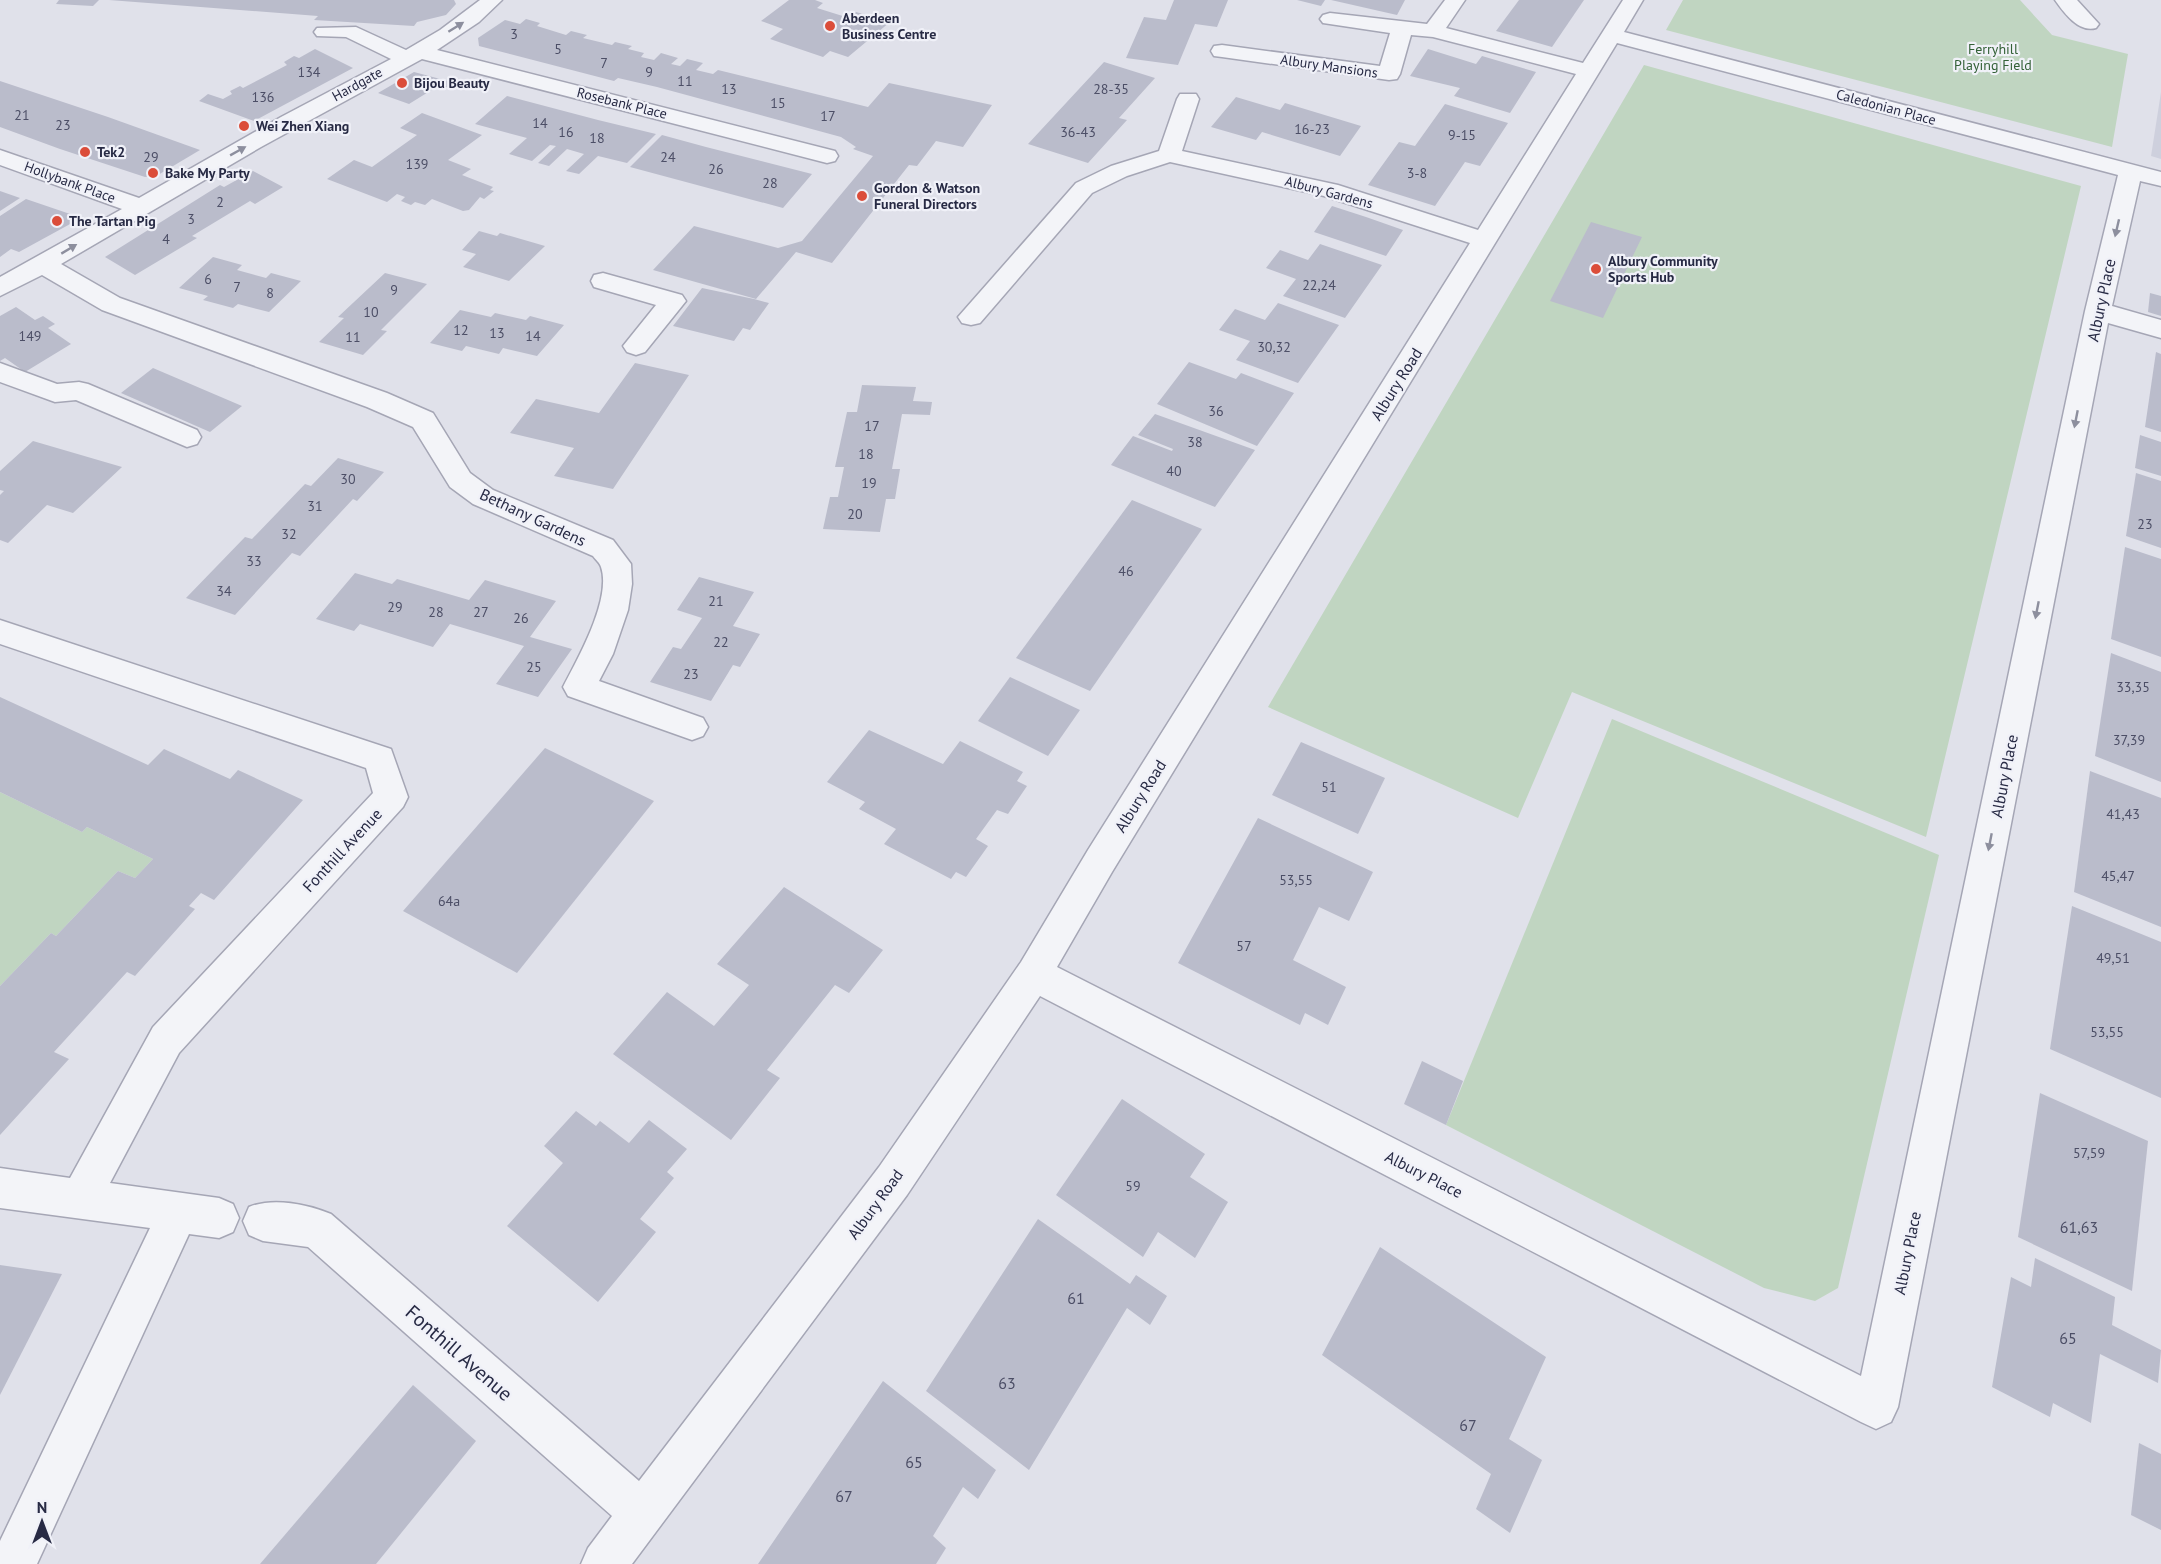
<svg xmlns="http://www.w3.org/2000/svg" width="2161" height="1564" viewBox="0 0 2161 1564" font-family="'PT Sans',sans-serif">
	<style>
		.built { fill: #ced0dd }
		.green { fill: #c0d5c1 }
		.building { fill: #babccb }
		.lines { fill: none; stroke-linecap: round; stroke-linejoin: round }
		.minor-casing { stroke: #a5a6b5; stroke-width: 3 }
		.minor { fill: #f3f4f8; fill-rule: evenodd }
		.oneway { fill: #8d8f9e }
		.poi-dot { fill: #db4d3a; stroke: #f0f1f8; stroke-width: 2 }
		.labels { text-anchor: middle; stroke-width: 4.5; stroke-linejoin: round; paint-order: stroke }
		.far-poi-label { font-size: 14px; font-weight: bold; fill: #272a44; stroke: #f0f1f8; text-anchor: start }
		.number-label { font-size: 14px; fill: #4c4e66 }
		.far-park-label { font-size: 14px; fill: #336137; stroke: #f0f1f8 }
		.far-street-label { font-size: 14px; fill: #272a44; stroke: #f0f1f8 }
		.street-label { font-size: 16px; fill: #272a44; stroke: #f0f1f8 }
		.near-number-label { font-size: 16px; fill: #4c4e66 }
		.near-street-label { font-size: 20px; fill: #272a44; stroke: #f0f1f8 }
	</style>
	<rect width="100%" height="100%" fill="#e0e1ea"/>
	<!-- built -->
	<path class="built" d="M2161,92V159L2151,156Z"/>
	<!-- green -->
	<g class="green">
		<path d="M1683,0H2020L2052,35L2128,54L2112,147L1666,30Z"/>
		<path d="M1644,65L2081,186L1926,837L1572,692L1518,818L1268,707Z"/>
		<path d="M1612,719L1939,855L1838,1288L1815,1301L1764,1288L1446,1125Z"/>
		<path d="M0,792L82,832L87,827L153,859L135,878L118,871L56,936L51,933L0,986Z"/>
	</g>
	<!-- building -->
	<g class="building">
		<path d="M59,0H99L93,6L56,4Z"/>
		<path d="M109,0H454L456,4L446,15L417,22L414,26L314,20L318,16Z"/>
		<path d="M789,0H815L823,3L817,8L849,18L856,12L890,22L848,57L830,51L823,57L770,39L783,29L761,21Z"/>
		<path d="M1174,0H1228L1217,27L1195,24L1178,65L1126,58L1144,17L1166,20Z"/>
		<path d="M1297,0H1325L1321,6Z"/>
		<path d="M1331,0H1405L1397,15Z"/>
		<path d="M1519,0H1584L1552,47L1496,31Z"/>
		<path d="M526,19L540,23L537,26L566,35L571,31L587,35L583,38L612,45L615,42L632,46L628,49L644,53L641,57L654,60L661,53L678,58L671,64L680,66L687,59L703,63L696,70L713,74L718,70L868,107L889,83L992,105L963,147L936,141L917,166L909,165L832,263L796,252L756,299L653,270L694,226L778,248L802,241L873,156L853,149L856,147L841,137L657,87L618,78L614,81L479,46L478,38L505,20L520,24Z"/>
		<path d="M315,49L353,68L254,121L199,101L208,94L223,99L232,94L230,91L240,86L243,88L287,65L284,62L294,56L299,58Z"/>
		<path d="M1428,49L1476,64L1482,56L1536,72L1510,113L1454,96L1460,88L1410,76Z"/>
		<path d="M1104,62L1155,78L1119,118L1127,120L1088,163L1028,144Z"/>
		<path d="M414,72L459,84L452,88L438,86L409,104L378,93Z"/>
		<path d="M0,81L108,117L200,150L158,175L145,177L60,149L0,127Z"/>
		<path d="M507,96L598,120L656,134L627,163L598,156L579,174L566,171L584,154L567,149L549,166L538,163L556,146L550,145L532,161L509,154L527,138L475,124Z"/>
		<path d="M1236,97L1280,110L1285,103L1361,126L1340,156L1262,132L1256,140L1211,127Z"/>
		<path d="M1445,104L1508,123L1480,166L1465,162L1435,206L1368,185L1399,142L1415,146Z"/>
		<path d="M422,113L482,135L448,160L471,169L462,175L493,187L490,190L494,191L484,199L480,197L469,210L463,211L432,199L425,205L415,202L411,205L401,201L405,197L397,194L387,202L327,179L354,160L372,167L417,135L400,128Z"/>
		<path d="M662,135L706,147L812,174L783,208L630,167Z"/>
		<path d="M253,171L283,187L255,204L250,201L192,236L197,238L135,275L105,257L220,185L224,187Z"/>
		<path d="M0,191L20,198L0,211Z"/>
		<path d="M26,199L73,215L72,223L19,252L11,249L0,257V216Z"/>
		<path d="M1332,206L1366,217L1403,230L1386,256L1314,232Z"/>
		<path d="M1591,222L1642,237L1603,318L1550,301Z"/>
		<path d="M479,231L497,236L500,233L545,246L509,281L463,267L476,254L462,250Z"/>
		<path d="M1320,244L1382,265L1345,318L1283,296L1296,279L1266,268L1280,250L1308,260Z"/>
		<path d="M213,257L242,265L237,270L266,278L271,273L301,281L269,312L238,304L233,308L203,300L208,296L179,288Z"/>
		<path d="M385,273L427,284L381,330L387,331L363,355L319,342L344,318L338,317Z"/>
		<path d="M702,288L754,299L769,303L750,330L743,328L734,341L673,326Z"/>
		<path d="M2150,293L2161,296V316L2148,312Z"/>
		<path d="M1278,303L1339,325L1298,383L1236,360L1250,341L1219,330L1235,309L1265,320Z"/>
		<path d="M16,307L35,320L43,316L55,324L48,328L71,344L25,372L5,358L0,361V316Z"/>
		<path d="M460,310L491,317L495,313L526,320L530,316L564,325L537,356L503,348L499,354L466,346L462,351L430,343Z"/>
		<path d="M2156,352L2161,354V432L2145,427Z"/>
		<path d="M1189,362L1236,379L1241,373L1294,393L1257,446L1157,404Z"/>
		<path d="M635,363L689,375L613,489L554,476L574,448L510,433L536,399L599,413Z"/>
		<path d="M153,368L242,406L210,432L121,393Z"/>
		<path d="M862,385L916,387L913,401L932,402L930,415L902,414L892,469H900L895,499H886L880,532L823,529L830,497H838L844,467H835L847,412H857Z"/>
		<path d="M1155,414L1255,450L1215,507L1111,465L1133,436L1172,451L1173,449L1138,435Z"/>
		<path d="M2140,435L2161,442V476L2135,468Z"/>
		<path d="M33,441L122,467L73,513L47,505L8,543L0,540V495L4,491L0,490V471Z"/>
		<path d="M338,458L384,472L357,501L353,499L300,556L292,553L235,615L186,598L245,537L252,539L305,484L311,486Z"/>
		<path d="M2136,473L2161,481V548L2126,536Z"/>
		<path d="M1132,500L1202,529L1090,691L1016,658Z"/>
		<path d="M2125,547L2161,559V657L2111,639Z"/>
		<path d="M355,573L392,584L397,579L469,600L485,580L556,601L530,637L572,649L538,697L496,684L524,646L450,624L433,647L360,624L354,631L316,619Z"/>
		<path d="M699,577L754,592L733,626L760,634L740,667L733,665L711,701L650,682L673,647L681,649L702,618L677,610Z"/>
		<path d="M2111,653L2161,672V782L2095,756Z"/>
		<path d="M1010,677L1080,710L1048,756L978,721Z"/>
		<path d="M0,697L148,765L164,749L230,779L238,770L303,800L214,900L201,893L189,906L195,909L135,976L127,972L54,1052L69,1059L0,1135V986L51,933L56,936L118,871L135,878L153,859L87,827L82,832L0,792Z"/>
		<path d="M869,730L943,764L960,741L1023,772L1017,781L1027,786L1008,814L997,810L976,839L988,846L966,877L956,872L951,879L884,844L896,829L859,809L865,802L827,782Z"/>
		<path d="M1301,742L1385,778L1358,834L1272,795Z"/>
		<path d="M545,748L654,801L517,973L403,911Z"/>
		<path d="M2090,771L2161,798V927L2074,892Z"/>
		<path d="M1258,818L1373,872L1349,921L1319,907L1293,960L1346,987L1328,1025L1305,1013L1300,1025L1178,963Z"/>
		<path d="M784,887L883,950L849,993L835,985L767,1070L780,1078L731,1140L613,1054L667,992L714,1026L749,985L717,964Z"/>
		<path d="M2072,906L2161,942V1098L2050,1049Z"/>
		<path d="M1422,1061L1463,1081L1446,1125L1404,1104Z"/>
		<path d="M2040,1093L2148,1141L2132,1291L2018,1237Z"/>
		<path d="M1122,1099L1205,1154L1190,1177L1228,1202L1195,1258L1158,1232L1143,1257L1056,1195Z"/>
		<path d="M576,1111L596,1126L600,1121L629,1143L649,1120L687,1149L667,1172L674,1178L640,1219L656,1232L598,1302L507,1226L563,1163L544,1146Z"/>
		<path d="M1038,1219L1130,1284L1136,1275L1167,1296L1150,1325L1127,1308L1029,1470L926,1391Z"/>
		<path d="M1380,1247L1546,1357L1509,1439L1542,1460L1510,1533L1476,1509L1491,1474L1322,1355Z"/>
		<path d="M2035,1258L2115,1297L2112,1325L2161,1350L2158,1383L2100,1354L2091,1423L2053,1403L2050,1417L1992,1387L2011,1277L2031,1287Z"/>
		<path d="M0,1265L62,1274L0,1395Z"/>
		<path d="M883,1381L996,1470L978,1499L963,1487L933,1536L946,1548L936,1564H758Z"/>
		<path d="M413,1385L476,1441L376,1564H260Z"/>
		<path d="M2139,1443L2161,1454V1530L2131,1515Z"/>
	</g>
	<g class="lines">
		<defs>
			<g id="minor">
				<path d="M480,0H502L479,22L437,50L835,151L838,156L835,161L827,163L422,59L261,147L61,264L120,298L387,393L433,413L470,473L493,490L613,540L631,564L632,584L628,610L613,654L599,681L703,718L708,727L703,736L692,740L568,696L563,687C577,660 612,599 601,567C600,563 595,559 593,556L473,504L450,487L413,427L367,407L102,310L42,275L0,296V277L122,209L0,165V150L139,198L281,117L391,59L346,37L317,36L314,32L317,28L356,27L406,50L440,30Z"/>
				<path d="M1445,0H1465L1446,28L1583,63L1623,0H1643L1624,32L2161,172V186L2140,181L2112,306L2161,320V338L2108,323L1898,1407L1891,1422L1876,1429L1861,1422L1040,996L907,1195L632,1564H581L588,1548L612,1516L308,1247L263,1241L249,1235L243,1221L249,1207C273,1197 307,1204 331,1214L639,1481L879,1167L1021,962L1088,850L1470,243L1324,196L1170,162L1127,176L1092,193L980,323L971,325L962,323L958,317L1076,183L1111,166L1159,151L1177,99L1180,94H1196L1199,99L1182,151L1338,185L1478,230L1576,74L1433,37L1411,35L1400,74L1397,79L1389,80L1222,57L1214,56L1211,51L1214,46L1222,45L1380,66L1390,33L1323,23L1320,19L1323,15L1330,13L1427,24ZM1617,43L2118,175L2085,311L1861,1376L1057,967L1112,872Z"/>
				<path d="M2055,0H2077L2099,24L2096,28C2079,33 2064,13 2055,0Z"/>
				<path d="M603,273L682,295L686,301L645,352L636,355L627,352L623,346L656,305L594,287L591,281L594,275Z"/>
				<path d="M0,363L57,384L79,382L88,384L197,430L201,437L197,444L187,447L76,400L55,402L0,382Z"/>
				<path d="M0,620L391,749L408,797L403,807L179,1053L110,1183L219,1198L233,1204L239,1218L233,1232L219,1238L189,1234L37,1564H0V1541L150,1228L0,1208V1168L70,1178L153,1027L373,793L366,768L0,644Z"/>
			</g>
		</defs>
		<!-- minor casing -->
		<use href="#minor" class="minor-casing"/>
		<!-- minor -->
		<use href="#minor" class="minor"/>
	</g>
	<!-- one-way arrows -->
	<defs><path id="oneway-solid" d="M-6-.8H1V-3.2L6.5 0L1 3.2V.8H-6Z" transform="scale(1.5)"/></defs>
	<g class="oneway">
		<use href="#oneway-solid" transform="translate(456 27) rotate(-32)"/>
		<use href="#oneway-solid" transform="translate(238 151) rotate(-29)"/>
		<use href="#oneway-solid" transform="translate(2117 228) rotate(103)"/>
		<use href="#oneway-solid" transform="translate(69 249) rotate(-31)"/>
		<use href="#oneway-solid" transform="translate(2076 419) rotate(101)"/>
		<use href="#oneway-solid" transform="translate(2037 610) rotate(101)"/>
		<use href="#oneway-solid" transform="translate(1990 842) rotate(101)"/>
	</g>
	<!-- markers -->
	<g class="poi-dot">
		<circle cx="830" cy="26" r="6"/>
		<circle cx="402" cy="83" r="6"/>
		<circle cx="244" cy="126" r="6"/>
		<circle cx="85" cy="152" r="6"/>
		<circle cx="153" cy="173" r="6"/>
		<circle cx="862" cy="196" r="6"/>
		<circle cx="57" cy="221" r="6"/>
		<circle cx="1596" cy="269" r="6"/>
	</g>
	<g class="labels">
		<!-- far-poi labels -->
		<g class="far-poi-label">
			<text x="842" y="23">Aberdeen<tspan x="842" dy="16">Business Centre</tspan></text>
			<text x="414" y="88">Bijou Beauty</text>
			<text x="256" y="131">Wei Zhen Xiang</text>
			<text x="97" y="157">Tek2</text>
			<text x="165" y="178">Bake My Party</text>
			<text x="874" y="193">Gordon &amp; Watson<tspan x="874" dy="16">Funeral Directors</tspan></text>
			<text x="69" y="226">The Tartan Pig</text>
			<text x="1608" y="266">Albury Community<tspan x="1608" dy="16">Sports Hub</tspan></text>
		</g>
		<!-- number labels -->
		<g class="number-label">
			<text x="514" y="39">3</text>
			<text x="558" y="54">5</text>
			<text x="604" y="68">7</text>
			<text x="309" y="77">134</text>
			<text x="649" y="77">9</text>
			<text x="685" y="86">11</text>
			<text x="729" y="94">13</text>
			<text x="1111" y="94">28-35</text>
			<text x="263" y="102">136</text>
			<text x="778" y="108">15</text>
			<text x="22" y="120">21</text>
			<text x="828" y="121">17</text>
			<text x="540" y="128">14</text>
			<text x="63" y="130">23</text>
			<text x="1312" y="134">16-23</text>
			<text x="566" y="137">16</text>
			<text x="1078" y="137">36-43</text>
			<text x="1462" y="140">9-15</text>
			<text x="597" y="143">18</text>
			<text x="151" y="162">29</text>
			<text x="668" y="162">24</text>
			<text x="417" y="169">139</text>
			<text x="716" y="174">26</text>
			<text x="1417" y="178">3-8</text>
			<text x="770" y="188">28</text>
			<text x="220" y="207">2</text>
			<text x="191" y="224">3</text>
			<text x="166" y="244">4</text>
			<text x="208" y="284">6</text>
			<text x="1319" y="290">22,24</text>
			<text x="237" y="292">7</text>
			<text x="394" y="295">9</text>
			<text x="270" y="298">8</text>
			<text x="371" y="317">10</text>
			<text x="461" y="335">12</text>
			<text x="497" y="338">13</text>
			<text x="30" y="341">149</text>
			<text x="533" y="341">14</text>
			<text x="353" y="342">11</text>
			<text x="1274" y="352">30,32</text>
			<text x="1216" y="416">36</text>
			<text x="872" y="431">17</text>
			<text x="1195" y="447">38</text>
			<text x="866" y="459">18</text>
			<text x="1174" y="476">40</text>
			<text x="348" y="484">30</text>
			<text x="869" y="488">19</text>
			<text x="315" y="511">31</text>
			<text x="855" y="519">20</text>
			<text x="2145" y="529">23</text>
			<text x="289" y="539">32</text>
			<text x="254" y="566">33</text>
			<text x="1126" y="576">46</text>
			<text x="224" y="596">34</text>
			<text x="716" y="606">21</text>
			<text x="395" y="612">29</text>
			<text x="436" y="617">28</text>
			<text x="481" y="617">27</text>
			<text x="521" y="623">26</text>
			<text x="721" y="647">22</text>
			<text x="534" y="672">25</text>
			<text x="691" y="679">23</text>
			<text x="2133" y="692">33,35</text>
			<text x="2129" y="745">37,39</text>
			<text x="1329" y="792">51</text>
			<text x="2123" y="819">41,43</text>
			<text x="2118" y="881">45,47</text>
			<text x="1296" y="885">53,55</text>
			<text x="449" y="906">64a</text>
			<text x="1244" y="951">57</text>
			<text x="2113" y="963">49,51</text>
			<text x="2107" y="1037">53,55</text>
			<text x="2089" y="1158">57,59</text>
			<text x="1133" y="1191">59</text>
		</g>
		<!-- far-park labels -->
		<g class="far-park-label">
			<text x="1993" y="54">Ferryhill<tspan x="1993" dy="16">Playing Field</tspan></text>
		</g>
		<!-- far-street labels -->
		<g class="far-street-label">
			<text transform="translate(1329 66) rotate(8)" y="5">Albury Mansions</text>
			<text transform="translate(357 84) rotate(-29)" y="5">Hardgate</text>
			<text transform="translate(622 103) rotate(14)" y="5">Rosebank Place</text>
			<text transform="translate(1886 107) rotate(15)" y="5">Caledonian Place</text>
			<text transform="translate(70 182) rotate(20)" y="5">Hollybank Place</text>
			<text transform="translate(1329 192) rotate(15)" y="5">Albury Gardens</text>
		</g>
		<!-- street labels -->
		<g class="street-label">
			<text transform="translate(2101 300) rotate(-78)" y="6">Albury Place</text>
			<text transform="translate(1396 384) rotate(-58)" y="6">Albury Road</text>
			<text transform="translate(533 517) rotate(25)" y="6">Bethany Gardens</text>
			<text transform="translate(2004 776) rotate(-79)" y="6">Albury Place</text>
			<text transform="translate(1140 796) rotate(-58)" y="6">Albury Road</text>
			<text transform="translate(342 850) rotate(-47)" y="6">Fonthill Avenue</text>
			<text transform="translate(1424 1174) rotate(27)" y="6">Albury Place</text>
			<text transform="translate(875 1204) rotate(-54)" y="6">Albury Road</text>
			<text transform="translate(1907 1253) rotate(-79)" y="6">Albury Place</text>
		</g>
		<!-- near-number labels -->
		<g class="near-number-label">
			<text x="2079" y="1233">61,63</text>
			<text x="1076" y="1304">61</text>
			<text x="2068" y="1344">65</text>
			<text x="1007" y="1389">63</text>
			<text x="1468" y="1431">67</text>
			<text x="914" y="1468">65</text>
			<text x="844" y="1502">67</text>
		</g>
		<!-- near-street labels -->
		<g class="near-street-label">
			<text transform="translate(459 1353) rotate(41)" y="7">Fonthill Avenue</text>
		</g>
	</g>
	<!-- north arrow -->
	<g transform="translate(42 1522)" stroke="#f0f1f8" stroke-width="4.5" paint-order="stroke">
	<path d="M0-4.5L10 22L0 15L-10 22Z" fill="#272a44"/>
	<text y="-9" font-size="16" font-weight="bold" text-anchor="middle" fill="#272a44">N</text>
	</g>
</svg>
